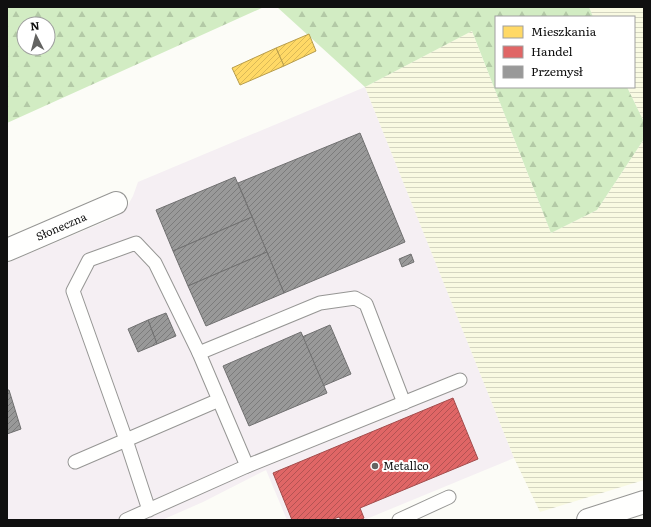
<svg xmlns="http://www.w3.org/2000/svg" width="651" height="527" viewBox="0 0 651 527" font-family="Literata,serif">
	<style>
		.industrial { fill: #f5eff3 }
		.farmland { fill: url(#farmland-rules) }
		.forest { fill: url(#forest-firs); fill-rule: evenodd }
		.homes { fill: url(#homes-hatch); stroke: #b79d4c }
		.shops { fill: url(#shops-hatch); stroke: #a24c4c }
		.industry { fill: url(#industry-hatch); stroke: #707070 }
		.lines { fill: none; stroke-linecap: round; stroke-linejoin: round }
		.service-casing { stroke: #969694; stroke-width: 15 }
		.minor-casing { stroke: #969694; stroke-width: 24 }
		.tertiary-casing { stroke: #969694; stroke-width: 24 }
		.service { stroke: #fffffe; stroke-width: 13 }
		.minor { stroke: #fffffe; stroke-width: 22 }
		.tertiary { stroke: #fffffe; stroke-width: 22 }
		.poi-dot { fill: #636361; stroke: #fff; stroke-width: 1.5 }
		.labels { text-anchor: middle; stroke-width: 4; stroke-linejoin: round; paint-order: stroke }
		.street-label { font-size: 11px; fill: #101010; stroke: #fff }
		.poi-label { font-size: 11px; fill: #101010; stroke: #fff; text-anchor: start }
	</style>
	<defs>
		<pattern id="farmland-rules" width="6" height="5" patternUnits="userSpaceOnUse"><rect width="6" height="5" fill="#f9fae2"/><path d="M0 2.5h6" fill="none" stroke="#d4d5c1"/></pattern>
		<pattern id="forest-firs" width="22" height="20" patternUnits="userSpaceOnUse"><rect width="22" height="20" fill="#d2ecc3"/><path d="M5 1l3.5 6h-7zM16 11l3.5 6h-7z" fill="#b3c9a6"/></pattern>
		<pattern id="homes-hatch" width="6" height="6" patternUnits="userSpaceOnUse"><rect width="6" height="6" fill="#ffd966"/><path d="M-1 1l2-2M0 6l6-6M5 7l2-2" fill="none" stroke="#dab957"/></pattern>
		<pattern id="shops-hatch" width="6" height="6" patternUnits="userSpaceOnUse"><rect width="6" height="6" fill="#e06666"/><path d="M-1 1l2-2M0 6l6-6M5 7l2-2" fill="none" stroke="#b45353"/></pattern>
		<pattern id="industry-hatch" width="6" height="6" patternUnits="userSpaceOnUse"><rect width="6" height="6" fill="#999"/><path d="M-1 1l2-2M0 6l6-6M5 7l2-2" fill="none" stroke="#7b7b7b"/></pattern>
	</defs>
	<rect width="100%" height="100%" fill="#fcfcf7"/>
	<!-- industrial -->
	<path class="industrial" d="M365,87L514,458L364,520H287L266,470L203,502L162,520H7V263L116,217L128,205L133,196L138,182Z"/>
	<!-- farmland -->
	<g class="farmland">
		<path d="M589,7H644V122L627,87H634V17H593Z"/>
		<path d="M472,31L551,233L597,210L644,139V480L540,512L514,458L365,87Z"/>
	</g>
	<!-- forest -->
	<g class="forest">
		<path d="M7,7H264L7,123ZM24,24H48V48H24Z"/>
		<path d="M277,7H589L593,17H496V87H627L644,122V139L597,210L551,233L472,31L365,87Z"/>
	</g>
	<!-- homes -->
	<g class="homes">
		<path d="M309,34L316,51L284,66L276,48Z"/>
		<path d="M276,48L284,66L240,85L232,68Z"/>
	</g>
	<!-- shops -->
	<path class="shops" d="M453,398L478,459L360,508L364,518L360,520H341L339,517L331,520H292L273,473Z"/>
	<!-- industry -->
	<g class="industry">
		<path d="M360,133L405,242L284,293L238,183Z"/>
		<path d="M235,177L252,217L173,251L156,210Z"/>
		<path d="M252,217L267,252L188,286L173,251Z"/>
		<path d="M267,252L284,293L206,326L188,286Z"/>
		<path d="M411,254L414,262L402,267L399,259Z"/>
		<path d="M166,313L176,336L157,344L148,320Z"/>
		<path d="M148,320L157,344L138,352L128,329Z"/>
		<path d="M330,325L351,374L323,386L302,337Z"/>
		<path d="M301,332L327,393L249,426L223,366Z"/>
		<path d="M7,390H9L21,429L7,434Z"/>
	</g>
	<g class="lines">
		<defs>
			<g id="service">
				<path d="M199,353L320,303L355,298L366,304L404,403"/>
				<path d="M75,462L219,400"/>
				<path d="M247,466L460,380"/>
				<path d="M126,520L247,466L199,353L155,263L136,243L89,260L73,291L126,440L149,510"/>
				<path d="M399,520L449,497"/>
			</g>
			<g id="minor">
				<path id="s1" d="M7,250L116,203"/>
			</g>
			<path id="tertiary" d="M588,520L644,502"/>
		</defs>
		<!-- service casing -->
		<use href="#service" class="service-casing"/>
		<!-- minor casing -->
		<use href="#minor" class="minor-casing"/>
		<!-- tertiary casing -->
		<use href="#tertiary" class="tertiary-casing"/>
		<!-- service -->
		<use href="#service" class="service"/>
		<!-- minor -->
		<use href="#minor" class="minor"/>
		<!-- tertiary -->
		<use href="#tertiary" class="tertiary"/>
	</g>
	<!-- markers -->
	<circle class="poi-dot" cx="375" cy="466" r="4"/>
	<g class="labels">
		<!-- street labels -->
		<g class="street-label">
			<text dy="4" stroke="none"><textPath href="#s1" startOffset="59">Słoneczna</textPath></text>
		</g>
		<!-- poi labels -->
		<g class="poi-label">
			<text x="383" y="470">Metallco</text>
		</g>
	</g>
	<!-- border -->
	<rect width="651" height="527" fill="none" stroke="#101010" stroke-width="16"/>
	<!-- legend -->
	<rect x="495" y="16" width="140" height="72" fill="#ffffff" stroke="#9f9f9f"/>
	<rect x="503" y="26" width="20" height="12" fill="#ffd966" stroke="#9f9f9f"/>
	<text x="531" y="36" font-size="12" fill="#101010">Mieszkania</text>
	<rect x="503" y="46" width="20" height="12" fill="#e06666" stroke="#9f9f9f"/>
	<text x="531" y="56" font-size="12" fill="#101010">Handel</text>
	<rect x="503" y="66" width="20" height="12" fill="#999999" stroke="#9f9f9f"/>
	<text x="531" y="76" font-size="12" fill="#101010">Przemysł</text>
	<!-- north arrow -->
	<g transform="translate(36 36) rotate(354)"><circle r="19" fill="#ffffff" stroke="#9f9f9f"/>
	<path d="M0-3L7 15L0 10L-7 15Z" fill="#636361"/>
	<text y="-6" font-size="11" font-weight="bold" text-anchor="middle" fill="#101010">N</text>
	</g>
</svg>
